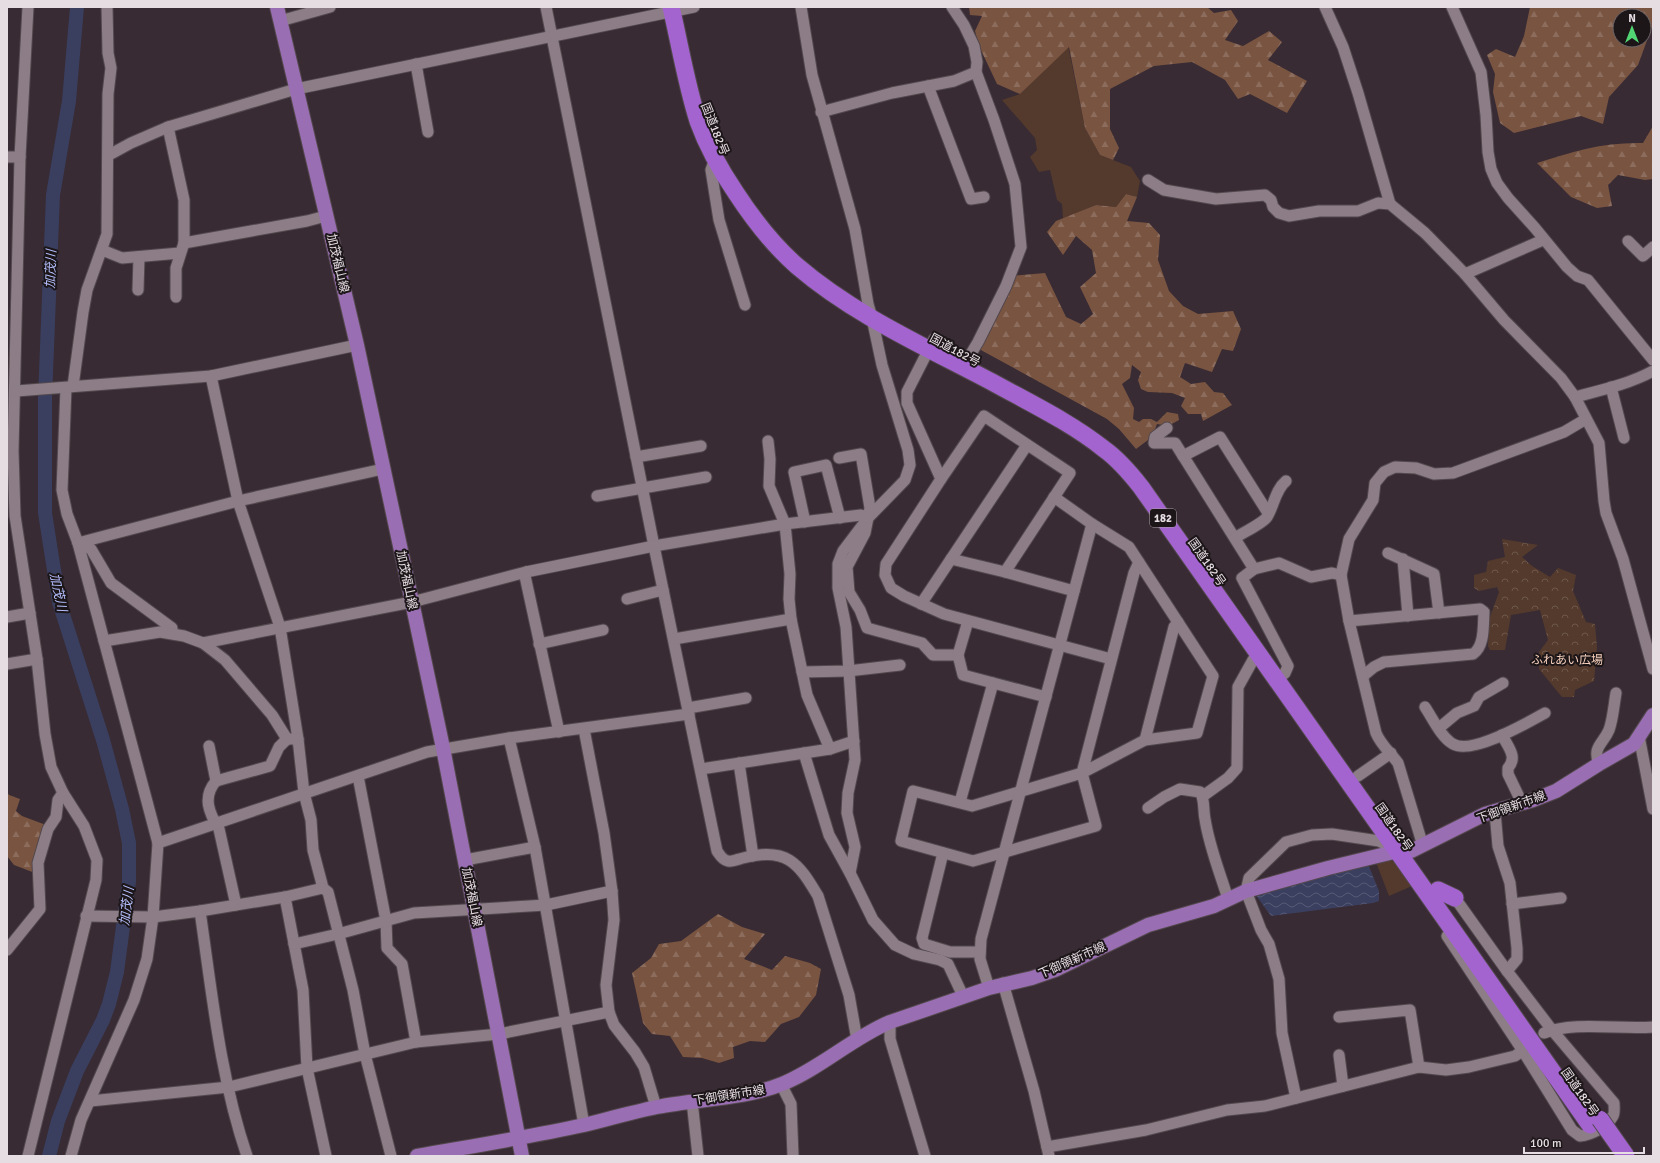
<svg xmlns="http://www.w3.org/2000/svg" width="1660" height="1163" viewBox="0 0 1660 1163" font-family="Signika,'Noto Sans JP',sans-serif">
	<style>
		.grass { fill: #543a2c }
		.forest { fill: url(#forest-firs); fill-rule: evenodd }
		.park { fill: url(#park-crowns) }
		.water { fill: url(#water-waves) }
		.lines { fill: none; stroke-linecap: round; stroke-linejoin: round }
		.river { stroke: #3a3f60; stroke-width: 14 }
		.minor-casing { stroke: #53484e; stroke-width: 13 }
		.major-casing { stroke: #53484e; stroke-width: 16 }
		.highway-casing { stroke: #53484e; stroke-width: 19 }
		.minor { stroke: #8c7d86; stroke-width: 11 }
		.major { stroke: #9a6eb2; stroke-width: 14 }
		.highway { stroke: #a364d0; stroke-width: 17 }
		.highway-bridge-casing { stroke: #53484e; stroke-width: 19; stroke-linecap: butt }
		.highway-bridge { stroke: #a364d0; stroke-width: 17 }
		.labels { text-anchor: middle; stroke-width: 4; stroke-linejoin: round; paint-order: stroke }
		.shield { fill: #1c1619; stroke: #a9a1a6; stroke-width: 1 }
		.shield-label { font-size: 11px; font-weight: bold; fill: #e6dde2 }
		.street-label { font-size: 12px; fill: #e6dde2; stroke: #1c1619 }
		.park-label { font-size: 12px; fill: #f8d1bd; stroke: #1c1619 }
		.water-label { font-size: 13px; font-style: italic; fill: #b3befb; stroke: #1c1619 }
	</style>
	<defs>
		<pattern id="forest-firs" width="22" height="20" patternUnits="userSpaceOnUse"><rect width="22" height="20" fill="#795441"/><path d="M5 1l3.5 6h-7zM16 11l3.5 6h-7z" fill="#8c6c5c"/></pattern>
		<pattern id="park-crowns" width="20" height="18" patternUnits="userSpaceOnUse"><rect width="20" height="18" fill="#543a2c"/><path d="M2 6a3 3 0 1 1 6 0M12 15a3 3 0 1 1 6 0" fill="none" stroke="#6d564a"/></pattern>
		<pattern id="water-waves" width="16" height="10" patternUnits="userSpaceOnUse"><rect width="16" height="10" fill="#3a3f60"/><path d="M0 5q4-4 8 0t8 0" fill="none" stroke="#565a76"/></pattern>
	</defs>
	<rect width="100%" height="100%" fill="#382b33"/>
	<!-- grass -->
	<g class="grass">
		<path d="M1068,46L1085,128L1100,155L1131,167L1140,181L1137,197L1126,194L1116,207L1096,205L1063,219L1062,204L1057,200L1050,170L1039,172L1030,157L1037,150L1035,138L1002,100L1020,94Z"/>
		<path d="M1387,860L1395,862L1412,886L1389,896L1376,862Z"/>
	</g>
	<!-- forest -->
	<g class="forest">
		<path d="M969,7H1207L1214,13L1231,10L1238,21L1225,40L1243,46L1269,31L1282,42L1268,60L1307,81L1287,113L1250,94L1238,99L1225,80L1192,62L1154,66L1110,89V129L1119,148L1113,160L1100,155L1085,128L1069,47L1020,94L997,84L979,46L975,31L982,16L970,15Z"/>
		<path d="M1530,7H1653V24L1638,65L1609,97L1603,124L1581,116L1514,133L1500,123L1493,92L1495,74L1487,55L1496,49L1515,57L1524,36ZM1620,16H1644V40H1620Z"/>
		<path d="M1653,126V179L1645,180L1618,175L1608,185L1612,206L1597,208L1571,197L1537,163C1574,151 1604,142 1643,143Z"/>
		<path d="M1126,194L1137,197L1127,221L1149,223L1160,235L1158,260L1169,291L1183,306L1198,314L1233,311L1241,329L1233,351L1222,349L1212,372L1185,363L1180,377L1191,384L1205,382L1214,392L1223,393L1232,405L1203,421L1201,414H1188L1181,406L1185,398L1172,393L1148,392L1141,389L1138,380L1141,372L1132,365L1130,378L1122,384L1134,408L1133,419L1139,422L1143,419H1151L1157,422L1167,412L1178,414L1179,420L1168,426L1157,424L1152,437L1136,449L1119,429L1107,419L979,349L1009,276L1045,273L1066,317L1081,324L1093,314L1080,287L1096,273L1092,250L1076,236L1063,255L1047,232L1056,221L1096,205L1116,207Z"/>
		<path d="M7,792L9,795L20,799L16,811L22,816L46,825L35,873L14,865L7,856Z"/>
		<path d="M718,914L742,927L765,934L744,959L772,970L785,956L810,963L821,969L816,995L799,1017L781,1024L765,1042L750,1041L733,1047L734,1058L719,1063L702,1058L683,1057L670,1036L652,1034L643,1023L632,973L651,958L659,944L681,941Z"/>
	</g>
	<!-- park -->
	<path class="park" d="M1502,539L1538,545L1522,557L1532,566L1550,577L1558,568L1576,575L1573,591L1586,622L1595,624L1597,647L1594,681L1575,690L1574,697H1562L1539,669V652L1548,640L1540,610L1511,615L1505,650H1490L1488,646L1490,617L1499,592L1497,587L1479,591L1474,588V575L1486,572L1488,561L1505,557Z"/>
	<!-- water -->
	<path class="water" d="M1368,864L1379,891V901L1373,903L1271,916L1255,894Z"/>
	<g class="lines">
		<!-- river -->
		<path class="river" d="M49,1156L58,1121L77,1071L103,1020L109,1004L117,972L129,881V843L122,809L103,740L59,602L45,513V398L53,195L69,101L77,7"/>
		<defs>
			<g id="minor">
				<path d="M28,7L20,157L13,451L15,516L37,659L45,734L51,767L63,793L84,826L97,860L96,880L28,1156"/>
				<path d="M546,7L654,546L717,851C720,855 722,860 728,861C732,862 739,859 743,858C758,854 776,852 789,860C802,868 810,883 818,896L849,995L857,1040"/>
				<path d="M801,7L812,75L855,229L868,304L872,318L882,365L908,450L910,465L905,480L868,518L843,551L838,564V588L846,627L855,760L848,793L847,813L855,847L850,873L873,920L895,945L914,954L940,960L948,964L963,996"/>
				<path d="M952,7L964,25L974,46L977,62L976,72L994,120L1015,184L1021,247L1006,286L978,342L963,367"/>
				<path d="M1325,7L1343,47L1358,93L1390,204"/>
				<path d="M1452,7L1481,72L1486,115L1488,152L1491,169L1497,183L1508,198L1535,228L1567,267L1577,276L1588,280L1653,360"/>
				<path d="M280,21L330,7"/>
				<path d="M416,64L428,132"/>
				<path d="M928,86L971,199L984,197"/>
				<path d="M821,112L892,93L954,81L976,72"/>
				<path d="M168,127L184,200V243L176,268V297"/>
				<path d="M109,155L131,143L168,127L296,89L694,7"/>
				<path d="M7,157H20"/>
				<path d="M715,159L711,170L719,220L745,305"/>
				<path d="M1148,180L1164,190L1216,199L1265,195L1271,200L1273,207L1279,213L1289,216L1319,211H1358L1378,203L1390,204L1425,233L1465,274L1504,320L1561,378L1575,397L1599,443L1604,501L1606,513L1623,559L1653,669"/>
				<path d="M1628,241L1643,256L1653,247"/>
				<path d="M184,243L307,221L326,216"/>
				<path d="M102,250L122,258L180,253"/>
				<path d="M1465,274L1543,240"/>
				<path d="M138,290L139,257"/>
				<path d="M934,339L907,392V403L941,479L886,564L885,575L891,588L904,596L944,614L1111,659"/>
				<path d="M211,376L238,501L280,627L298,739L304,793L311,820L313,850L323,888L328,892L353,990L365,1054L391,1156"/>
				<path d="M73,386L83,312L87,290L107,234L108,94L111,68L108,53L107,7"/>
				<path d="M1611,387L1624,438"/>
				<path d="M66,388L62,490L67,514L78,543L158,843L153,917L147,959L134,1000L81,1120L71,1156"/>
				<path d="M16,391L211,376L357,345"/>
				<path d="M1575,397C1602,390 1629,384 1653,371"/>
				<path d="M1167,428L1155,437L1154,443H1175L1254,569L1242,578L1288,666L1285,673L1277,679"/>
				<path d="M768,441L770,459L769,486L785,524L790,574L789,599L791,619L807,695L830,749"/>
				<path d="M1183,456L1220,437L1268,513"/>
				<path d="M636,457L701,446"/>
				<path d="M839,458L861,454L870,508L865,533L847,567L849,592L860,610L867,628L922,643L933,655H958"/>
				<path d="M941,479L984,416L1070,473L1005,572"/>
				<path d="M597,496L706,477"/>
				<path d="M1054,497L1092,524L1129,547L1213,676L1197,733L1145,740L1082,773L972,806L913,791L901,841L973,861L1096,826L1082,773L1134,573L1139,562"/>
				<path d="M805,522L794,472L826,465L840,518"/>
				<path d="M1235,538C1242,533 1262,524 1267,517C1274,506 1275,490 1286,481"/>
				<path d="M78,543L238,501L383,469"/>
				<path d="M78,543L91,549L111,583L172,628V633"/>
				<path d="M1388,553L1434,574L1439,613"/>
				<path d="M951,559L1005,572L1074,591"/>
				<path d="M1403,559L1408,616"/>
				<path d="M1254,569L1279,563L1311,577L1332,573L1341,575"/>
				<path d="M526,572L525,576L559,732"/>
				<path d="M627,599L663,590"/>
				<path d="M921,604L1027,445"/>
				<path d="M7,617L30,613"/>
				<path d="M968,621L958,655L963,675L1046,697"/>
				<path d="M1349,621L1480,609L1484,612C1483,625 1485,646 1473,654L1384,662L1374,667L1363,676"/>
				<path d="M674,639L791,619"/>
				<path d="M104,641L160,632L184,636L203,643L412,602L526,572L654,546L785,524L861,515L868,518"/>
				<path d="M203,643L225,660L272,715L287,739H298"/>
				<path d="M539,644L603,630"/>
				<path d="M7,664L37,659"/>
				<path d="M802,672L848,671L900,665"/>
				<path d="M1425,707C1433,719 1441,737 1453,744C1472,755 1527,723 1545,713"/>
				<path d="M688,708L746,698"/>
				<path d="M1439,728L1457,713L1474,706L1479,697L1503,683"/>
				<path d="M584,729L604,833L612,891L614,920L606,985L609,1012L614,1025L635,1052L644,1067L656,1107"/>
				<path d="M1502,735C1508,747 1518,757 1508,768V774L1522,803"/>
				<path d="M1639,736L1653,809"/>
				<path d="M509,738L535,847L584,1125"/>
				<path d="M1145,740L1174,627L1178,622"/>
				<path d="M209,746L216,781C202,797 209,813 219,829L236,905"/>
				<path d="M804,753L829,835L850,873"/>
				<path d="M739,763L753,856"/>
				<path d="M1599,764C1592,747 1603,744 1609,730C1613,719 1614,704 1616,693"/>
				<path d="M701,769L830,749L854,741"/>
				<path d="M358,776L386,921L387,948L402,964L416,1042"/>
				<path d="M1358,776L1391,753"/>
				<path d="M216,781L270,766L279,747L287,739"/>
				<path d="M1203,796L1228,778L1237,768L1238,687L1253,660L1260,655"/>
				<path d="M960,802L993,683"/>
				<path d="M1148,808L1164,797L1180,789L1200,792C1205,799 1203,810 1205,819C1209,846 1220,873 1228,899"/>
				<path d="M1495,812L1498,846L1510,883L1517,948V959L1507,971"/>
				<path d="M158,843L427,752L509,738L689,714"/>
				<path d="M1423,846L1398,763C1390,752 1381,745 1376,733L1349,621L1341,575L1349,539L1373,500L1375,483L1384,472L1395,467L1416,468L1434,474L1453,473L1564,432L1586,419"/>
				<path d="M943,853L922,938L924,944L950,952H979"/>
				<path d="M465,860L535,847"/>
				<path d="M285,897L303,990L307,1068L326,1156"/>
				<path d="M1512,904L1561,898"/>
				<path d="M200,911C212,993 220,1077 247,1156"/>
				<path d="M86,916L153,917L200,911L285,897L323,888"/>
				<path d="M1447,936L1523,1051L1572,1130L1580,1136C1591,1135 1607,1127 1613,1116C1615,1113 1614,1107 1614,1103L1552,1030L1507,971L1455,898"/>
				<path d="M294,944L338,934L414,913L546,905L612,891"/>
				<path d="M7,950L40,909L38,863L48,829L56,817L58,800L63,793"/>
				<path d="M1003,983L1034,1091L1049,1156"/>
				<path d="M989,988L980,959L981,939L1092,524"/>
				<path d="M1339,1017L1410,1010L1419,1067"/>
				<path d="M890,1022V1039L925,1156"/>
				<path d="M1544,1033C1575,1021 1620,1030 1653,1027"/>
				<path d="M1339,1055L1343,1086"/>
				<path d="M781,1084L791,1104L793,1156"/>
				<path d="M1296,1098L1282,1033L1279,979L1269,944L1261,930L1246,891L1249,878L1286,842L1312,835L1332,834L1379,841L1393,848"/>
				<path d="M90,1101L229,1087L416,1042L499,1034L609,1012"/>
				<path d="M692,1101L698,1156"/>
				<path d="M1047,1147L1146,1130L1227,1110L1265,1106L1419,1067L1446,1070L1469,1067L1515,1056L1528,1047"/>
			</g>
			<g id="major">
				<path d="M277,7L357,345L412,602L443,748L522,1156"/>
				<path d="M417,1156C473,1146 529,1137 584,1125C608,1119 633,1112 657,1107C697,1099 745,1099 782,1084C821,1068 852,1038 890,1022L989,988L1032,978L1055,970L1148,925L1214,906L1246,891L1328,868L1398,851H1411L1485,814L1533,800L1556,791L1599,764L1634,744L1653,715"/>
			</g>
			<g id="highway">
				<path d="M671,7C680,45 686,83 698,121C707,146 721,171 736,193C753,219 773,245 797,266C854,315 926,347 992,382C1030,403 1070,422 1104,449C1118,459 1130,473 1141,487L1590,1125"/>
				<path d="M1438,890L1455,898"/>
			</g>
		</defs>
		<!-- minor casing -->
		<use href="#minor" class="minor-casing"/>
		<!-- major casing -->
		<use href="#major" class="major-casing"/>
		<!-- highway casing -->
		<use href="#highway" class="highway-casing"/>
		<!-- minor -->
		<use href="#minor" class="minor"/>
		<!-- major -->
		<use href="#major" class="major"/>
		<!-- highway -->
		<use href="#highway" class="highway"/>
		<defs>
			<path id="highway-bridge" d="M1600,1119L1626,1156"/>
		</defs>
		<!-- highway-bridge casing -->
		<use href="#highway-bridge" class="highway-bridge-casing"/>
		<!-- highway-bridge -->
		<use href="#highway-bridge" class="highway-bridge"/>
	</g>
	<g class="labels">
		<!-- shield labels -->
		<rect class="shield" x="1150" y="509" width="26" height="18" rx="3"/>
		<g class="shield-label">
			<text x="1163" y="522">182</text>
		</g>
		<!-- street labels -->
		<g class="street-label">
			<text transform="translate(715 129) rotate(68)" y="4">国道182号</text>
			<text transform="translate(338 263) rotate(77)" y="4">加茂福山線</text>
			<text transform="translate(955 350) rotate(28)" y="4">国道182号</text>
			<text transform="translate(1207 562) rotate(55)" y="4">国道182号</text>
			<text transform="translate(407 580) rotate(78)" y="4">加茂福山線</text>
			<text transform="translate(1511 807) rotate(-20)" y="4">下御領新市線</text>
			<text transform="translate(1394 827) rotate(55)" y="4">国道182号</text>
			<text transform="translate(472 897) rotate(79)" y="4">加茂福山線</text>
			<text transform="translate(1072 960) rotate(-24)" y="4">下御領新市線</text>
			<text transform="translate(1580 1092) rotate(55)" y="4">国道182号</text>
			<text transform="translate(729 1095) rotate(-9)" y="4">下御領新市線</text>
		</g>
		<!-- park labels -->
		<g class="park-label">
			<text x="1567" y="664">ふれあい広場</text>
		</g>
		<!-- water labels -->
		<g class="water-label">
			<text transform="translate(50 269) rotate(-88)" y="5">加茂川</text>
			<text transform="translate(59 592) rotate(78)" y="5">加茂川</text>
			<text transform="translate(126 906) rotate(-83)" y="5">加茂川</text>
		</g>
	</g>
	<!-- border -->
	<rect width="1660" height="1163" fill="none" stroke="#e6dde2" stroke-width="16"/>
	<!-- north arrow -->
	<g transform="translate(1632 28)"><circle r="19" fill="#1c1619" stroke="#6d6669"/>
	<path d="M0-3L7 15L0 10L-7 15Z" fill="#52d673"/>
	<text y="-6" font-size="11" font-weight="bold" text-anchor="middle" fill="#e6dde2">N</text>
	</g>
	<!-- scale -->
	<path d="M1524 1147v6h120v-6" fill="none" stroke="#e6dde2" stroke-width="2"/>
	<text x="1530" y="1147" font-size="12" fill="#e6dde2" stroke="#1c1619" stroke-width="3" paint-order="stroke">100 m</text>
</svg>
